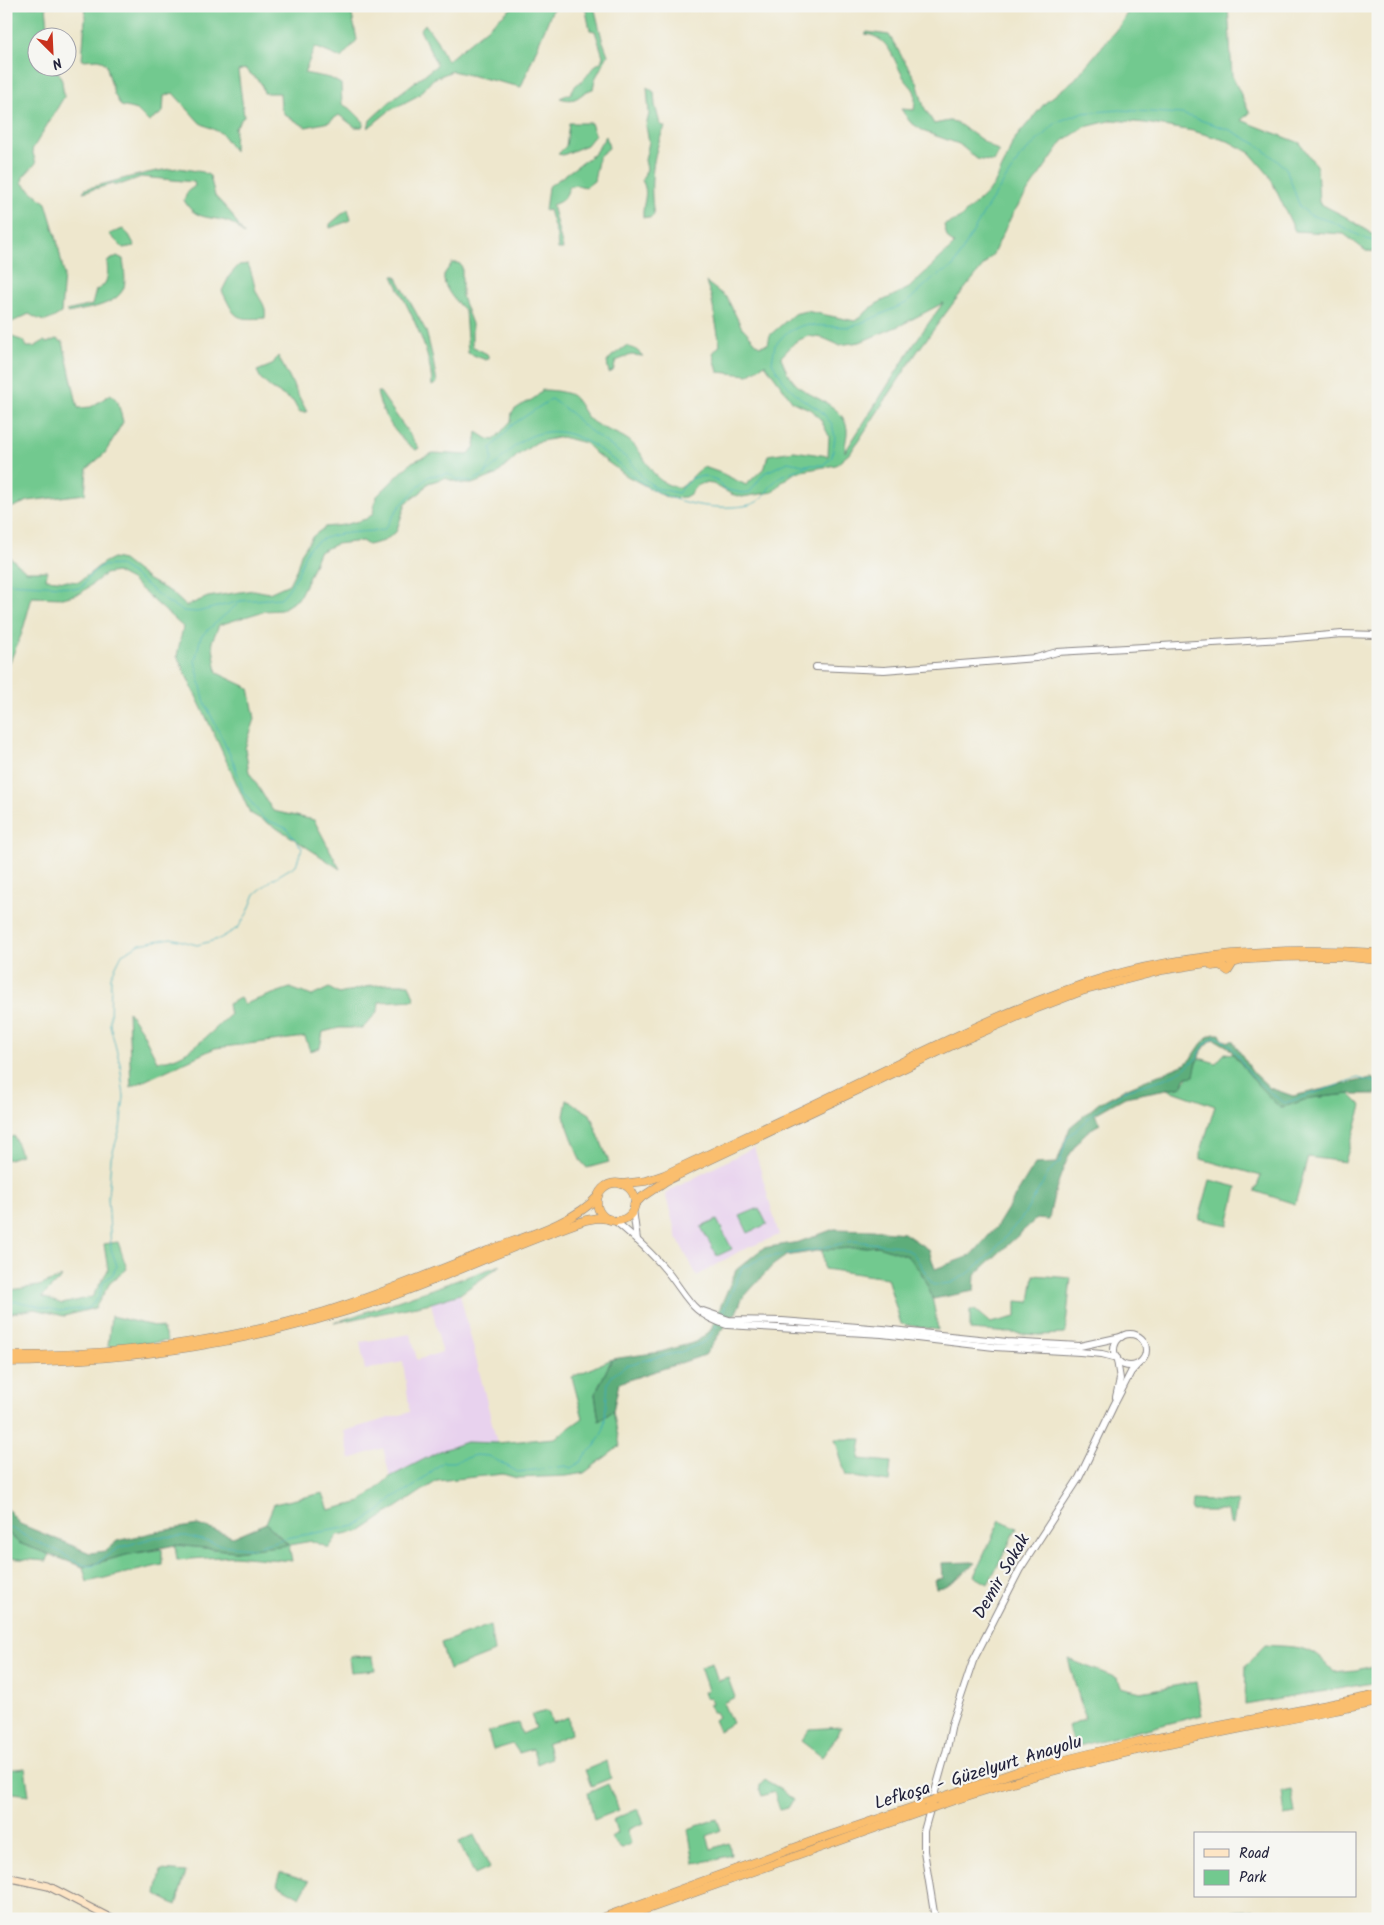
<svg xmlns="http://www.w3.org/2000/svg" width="1384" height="1925" viewBox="0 0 1384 1925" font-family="Kalam,sans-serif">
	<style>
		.built { fill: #e8d2ee }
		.green { fill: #72c98f; stroke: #4a7665; fill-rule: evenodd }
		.forest { fill: #5dad7a; stroke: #40685a }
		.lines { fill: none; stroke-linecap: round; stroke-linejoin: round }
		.stream { stroke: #3dadb9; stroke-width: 1 }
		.tertiary-casing { stroke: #888484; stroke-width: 8 }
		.secondary-casing { stroke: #888484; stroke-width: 9 }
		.trunk-casing { stroke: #888484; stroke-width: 9 }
		.tertiary { stroke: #fff; stroke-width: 6 }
		.secondary { stroke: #fde5c5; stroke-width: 7 }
		.trunk { stroke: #fabe6e; stroke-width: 8 }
		.trunk-bridge-casing { stroke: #888484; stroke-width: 9; stroke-linecap: butt }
		.trunk-bridge { stroke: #fabe6e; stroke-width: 8 }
		.labels { text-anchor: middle; stroke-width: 4.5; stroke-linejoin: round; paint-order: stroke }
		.street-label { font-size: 18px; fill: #22223b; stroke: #f6f6f2 }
	</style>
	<rect width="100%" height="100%" fill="#f6f6f2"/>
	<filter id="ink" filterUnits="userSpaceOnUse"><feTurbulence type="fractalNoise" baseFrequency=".02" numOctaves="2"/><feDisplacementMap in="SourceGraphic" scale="10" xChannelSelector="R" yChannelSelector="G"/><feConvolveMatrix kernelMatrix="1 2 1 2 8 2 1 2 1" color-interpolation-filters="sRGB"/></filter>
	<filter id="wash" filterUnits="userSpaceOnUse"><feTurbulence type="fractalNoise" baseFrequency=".0096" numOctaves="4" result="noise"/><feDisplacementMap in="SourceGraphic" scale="20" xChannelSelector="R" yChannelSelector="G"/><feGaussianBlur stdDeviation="1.12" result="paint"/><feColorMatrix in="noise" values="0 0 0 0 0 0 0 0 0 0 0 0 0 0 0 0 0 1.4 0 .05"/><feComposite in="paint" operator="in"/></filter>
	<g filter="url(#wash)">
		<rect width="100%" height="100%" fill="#eee7cd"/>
		<!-- built -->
		<g class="built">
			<path d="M754,1147L779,1235L740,1251L697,1276L677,1238L665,1193Z"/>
			<path d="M460,1294L497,1443L466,1442L440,1451L390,1477L383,1448L350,1459L344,1431L410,1412L403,1362L365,1370L360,1342L411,1334L417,1360L442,1352L431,1303Z"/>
		</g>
		<!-- green -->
		<g class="green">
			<path d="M6,6H46L49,37L38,38V68H57L62,81L64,97L32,150L36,163L23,177L22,183L46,203L57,240L64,274L61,313C45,323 45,323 29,314L8,324L9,333L15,338L24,341L27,347H34L44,341L47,343L56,339L63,342L78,408L91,407L111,394L118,402L123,422L105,453L87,469L85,494L28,501L6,510Z"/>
			<path d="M86,6H341L352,15L357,40L341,58L315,47L304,73L330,78L341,84L342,104L352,110L364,122L362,127H355L339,115L329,122L306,127L285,115L281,108L280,93H264L261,83L245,69L238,71L244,116L235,128L234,151L221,133L200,123L173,93L164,96L163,112L149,122L137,110L121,106L114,94L106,64L99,59L82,60Z"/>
			<path d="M514,6H554L521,87L452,71L433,79L419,95L389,111L368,128L370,120L394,98L437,65L420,30L425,24L437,41L447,61Z"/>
			<path d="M585,6H594L602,39L608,55L595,79L593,89C578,93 579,104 560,98L571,93C576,82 580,84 586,77C593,69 590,68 601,62L603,56L595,31L590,30Z"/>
			<path d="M1131,6H1228L1232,76L1250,113L1241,120L1300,143L1317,167L1319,203L1346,217L1372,234H1378V252L1366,251L1344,234L1295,231L1269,175L1250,153L1228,141L1193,131L1145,123L1113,120L1085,127L1063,141L1013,213L993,254L954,302L917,352L851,452L836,465L796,472L783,481L773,492L742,497L731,494L713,484L704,483L696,486L690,494L685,497L668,498L627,476L595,453L585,443L562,437L537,442L518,455L496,475L472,484H463L445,478L428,483L421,492L406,503L396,532L384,541L368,545L362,541L336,544L319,552L308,579L298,599L281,610L264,611L219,625L212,641L217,673L249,688L255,719L245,748L249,772L273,811L314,820L340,869L285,833L250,813L216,738L177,656L183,627L131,580L116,572L105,574L81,593L63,598L32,597L22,633L9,664L6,677V554L26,571H47L46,579L79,582L103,563L113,558L123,560L149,580L171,592L186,606L208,597L254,590L269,593L289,584L297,568L301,554L312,537L325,527L344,525L366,519L373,514L376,497L412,462L433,453L468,455L475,446L477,432L488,439L494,440L511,421L512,412C521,403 536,401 542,390C551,390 560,391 569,394C578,398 582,411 588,418C601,431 622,432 634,445C651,464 651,483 680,488C689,482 694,473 704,467L721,473L746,485L765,467L768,455L794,451L828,456L829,436L821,420L812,410L793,402L765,364L748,375L718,372L713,353L720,345L711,296L706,282L727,298L741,326L759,346L768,344L770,335L794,314L806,311L855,321L876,304L909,288L954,245L947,237L944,225L959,219L993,187L1006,160L1013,141L1045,103L1075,79L1120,25ZM943,303L918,338L845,452C844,444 848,436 847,429C843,403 810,399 796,384C788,376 784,366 781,357L795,342L808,336L823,338L839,345L860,342L901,325Z"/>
			<path d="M867,32L889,35L917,82L924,107L934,124L949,121L956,122L999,152L994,162L977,159L959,144L925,132L910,122L901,109L914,110C915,105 915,99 915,94C914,88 907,83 904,78C893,60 890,37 865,34Z"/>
			<path d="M647,87L654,92L655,105L660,124L665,127C652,154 649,185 654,215L650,218L643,217C642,202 650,194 642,180L647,169L645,160L649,142L646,126L649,114Z"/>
			<path d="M569,123H591L595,135L587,145L563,155L558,154L566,146Z"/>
			<path d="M606,136L609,148L599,156L594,181L586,187L575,185L569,187C566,198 563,201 552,205L563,249H558L557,236L549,210L545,211L548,187L594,154Z"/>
			<path d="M179,168L203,172L210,176L215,196L230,212L244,235C241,232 239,228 236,226C217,213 197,225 184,200L188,191L195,186L194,182L141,177L122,184H113L83,192L85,189C116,181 147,171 179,168Z"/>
			<path d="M348,209L351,220L330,228V224Z"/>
			<path d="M123,229L129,235L135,246L123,248L109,234Z"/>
			<path d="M117,256L123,259C124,268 126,280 124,287C118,306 84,309 68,313L66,311L92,305L96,290C109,285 108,274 107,262Z"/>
			<path d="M452,263H459L462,267V297L472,324V346L487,354L489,358L486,360L468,353L465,311C458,304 439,285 445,273C447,270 450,266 452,263Z"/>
			<path d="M248,264C252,273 253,279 255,288C259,301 267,303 265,318C233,320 236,318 222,291L230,275L239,265Z"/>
			<path d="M393,276H396L426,331L432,355L437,383L432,386C431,347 408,310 393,276Z"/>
			<path d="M626,346L635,349L643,356L631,355L616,361L613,371L609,373L607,362L612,356Z"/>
			<path d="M278,356L307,412H299L293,401L272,389L261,379L257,371L272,365Z"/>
			<path d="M377,392H380L419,448L416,450C397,438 381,414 377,392Z"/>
			<path d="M386,984H409L415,1000L379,1002L378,1011L363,1028H339L323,1032L320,1048L310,1051L305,1037L215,1048L131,1087L128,1011L142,1031L157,1061C186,1061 210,1033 230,1015L228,1004L240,998L244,1004L290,988L312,996L329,988L339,994L370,986Z"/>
			<path d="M1225,1053L1233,1054L1280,1108L1310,1098L1350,1094L1362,1106L1345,1162L1308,1157L1295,1204L1255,1191L1261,1176L1201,1159V1151L1215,1106L1167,1089L1182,1086L1196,1066L1199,1058L1216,1063Z"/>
			<path d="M567,1100L590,1114L609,1162L587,1168L580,1160L564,1116Z"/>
			<path d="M14,1136L21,1155L6,1160V1139Z"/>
			<path d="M1210,1180L1237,1187L1228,1225L1199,1219Z"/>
			<path d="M759,1208L767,1224L748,1233L740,1216Z"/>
			<path d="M717,1220L732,1249L717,1256L701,1227Z"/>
			<path d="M118,1242L127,1269L110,1283L95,1308L64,1316L35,1309L6,1314V1284L8,1283L10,1290L39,1286L62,1277L42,1297L62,1304L92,1297L108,1270L104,1244Z"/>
			<path d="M878,1246C887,1249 900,1251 908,1256C930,1273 934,1305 938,1330L901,1324L887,1278L824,1269L822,1250Z"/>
			<path d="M501,1265L460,1294L431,1303L334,1323Z"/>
			<path d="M1034,1275L1071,1278L1065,1334L1039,1335L970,1330V1310H975L990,1323L1016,1317V1301L1030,1302Z"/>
			<path d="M111,1316L162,1328L168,1341L108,1347Z"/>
			<path d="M612,1359L595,1394L599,1421L613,1411L620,1446L584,1473L567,1476L517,1478L503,1474L437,1481L361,1531L338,1535L329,1548L312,1541L289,1545L292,1561L234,1556L177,1560L175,1545L235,1551L288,1544L266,1523L274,1504L323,1493L329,1510L361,1502L390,1477L440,1451L466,1442L497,1443L555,1438L583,1418L572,1377Z"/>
			<path d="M835,1439H862L859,1459L891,1462L889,1482L846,1476Z"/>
			<path d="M1192,1500L1230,1502L1237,1501L1233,1525L1230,1524L1228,1511H1191Z"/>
			<path d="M1000,1520L1017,1528L988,1584L974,1576Z"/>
			<path d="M6,1531L19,1543L49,1554L47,1561L6,1558Z"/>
			<path d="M162,1549V1565L87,1582L83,1567L125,1555Z"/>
			<path d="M490,1625L494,1652L449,1670L441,1643Z"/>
			<path d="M1265,1645C1299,1648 1310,1643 1334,1672L1356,1670L1378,1665V1682L1245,1705L1246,1665Z"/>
			<path d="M352,1656L373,1657L375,1670L351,1672L349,1658Z"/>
			<path d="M1068,1659L1117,1678L1120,1687L1141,1692L1196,1682L1202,1715L1075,1747L1068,1726L1085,1718Z"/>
			<path d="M712,1663L718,1681L728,1678L735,1697L723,1703L732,1723L719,1731L714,1720L718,1717L715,1712H712L709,1705L712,1704L710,1697L706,1698L704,1692L708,1690L700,1667Z"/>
			<path d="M548,1711L552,1723L568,1717L571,1734L547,1744L551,1758L537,1764L533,1749L519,1753L513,1744L493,1750L488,1732L518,1723L522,1734L536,1728L531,1715Z"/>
			<path d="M841,1727L838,1735L822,1757L801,1741L810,1729Z"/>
			<path d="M607,1761L611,1778L591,1786L585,1770Z"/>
			<path d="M25,1768L29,1795L6,1792V1780L10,1776L6,1770Z"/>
			<path d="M765,1780L781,1789L793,1800L788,1808L780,1810L774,1792L762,1796C759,1788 758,1786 765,1780Z"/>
			<path d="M608,1784L619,1810L594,1820L588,1793Z"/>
			<path d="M1291,1789L1295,1814L1285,1816L1282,1791Z"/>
			<path d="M638,1809L644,1823L627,1830L631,1843L621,1849L611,1837L617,1833L613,1820Z"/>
			<path d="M717,1819L721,1830L707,1836L711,1849L729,1843L731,1855L713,1860L694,1863L688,1829Z"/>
			<path d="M474,1835L490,1868L475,1875L459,1842Z"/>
			<path d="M161,1870L186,1872L176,1905L157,1895Z"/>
			<path d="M281,1872L309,1881L300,1897L277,1884Z"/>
			<path d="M1254,1910L1255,1919H1223L1222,1912Z"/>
		</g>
		<!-- forest -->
		<g class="forest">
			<path d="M1214,1034H1220L1223,1040L1230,1042L1232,1040L1253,1072L1270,1088L1293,1096L1371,1078L1378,1081V1094H1350L1311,1098L1280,1108L1256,1083L1228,1047L1214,1039C1201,1046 1196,1063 1194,1076L1186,1077L1182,1086L1125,1097L1095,1114L1100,1124C1095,1127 1088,1130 1084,1135C1066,1151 1052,1197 1049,1220L1036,1219L975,1275L974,1291L933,1299L921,1272L907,1256L878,1246L823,1250L786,1256L772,1266L742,1299L736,1313L720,1333L705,1355L619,1383L613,1411L599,1421L595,1394L612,1359L660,1352L696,1342L710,1331L736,1270L763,1248L799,1242L834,1229L873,1230L904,1233L929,1250L935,1269L972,1255L997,1226L1035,1164L1057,1163L1070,1127L1099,1103L1127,1088L1185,1064C1198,1054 1199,1040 1214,1034Z"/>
			<path d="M6,1507L20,1524L90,1553L105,1551L117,1541L160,1531L198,1525L233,1537L266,1523L288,1545L235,1551L175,1545L126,1555L83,1567L19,1543L6,1531Z"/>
			<path d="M972,1562L976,1563C963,1572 952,1587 936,1588L934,1580L943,1578L942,1563Z"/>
		</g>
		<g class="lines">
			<!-- stream -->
			<g class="stream">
				<path d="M486,474C498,463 514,444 529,437C579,415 614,467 652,489C679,504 713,510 744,506C768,502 763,490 778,479C787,472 799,469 810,465"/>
				<path d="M484,476L492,460L491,448L512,425L551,399L571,413L581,424L628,459L643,478L656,488L678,493L692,478L704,476L717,480L724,489L742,493L750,492L764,473L788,462L803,465H823L832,457L835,437L832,424L821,411L799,397L784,382L772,362L775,345L786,333L803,325L850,327L871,319L906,303L933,278L953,267L986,209L1020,157L1057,122L1081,113L1120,110L1182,114L1230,130L1258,145L1286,168L1300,207L1310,215L1333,222L1366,239L1378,242"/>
				<path d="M6,583L62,586L76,589L83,586L90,575L101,566L119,565L139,579L167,602L183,611L197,612L241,601L281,598C290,588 297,578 301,565C303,561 303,557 305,554C317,530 361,533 384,530L399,507L429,476L448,474L459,480L472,481L482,476"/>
				<path d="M6,1306L16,1301L60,1311L89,1308L99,1297L103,1282L112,1275L117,1266L111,1249L108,1197L111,1158L120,1129L124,1097L120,1064L110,1025L111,976L122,954L140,944L171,938L197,945L219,939L238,928L248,912L255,894L273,879L296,865L302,848L286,828L264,819L243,792L234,763L205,703L195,661L201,636L241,601"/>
				<path d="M722,1314L742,1268L762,1258L817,1249L853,1241L898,1246L913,1253L933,1285L951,1283L969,1273L991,1254L1024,1215L1049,1172L1060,1162L1067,1138L1100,1107L1126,1090L1166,1078L1184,1069L1196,1059L1206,1043L1215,1037C1232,1041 1237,1057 1247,1069C1257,1083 1271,1094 1285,1103L1358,1078L1378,1083"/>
				<path d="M6,1526C17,1530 25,1536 34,1541C42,1544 49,1547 56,1550C67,1556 80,1567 93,1566L118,1548L155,1537L186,1536L221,1545L253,1548L286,1538L356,1526L381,1510L392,1498L413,1487L443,1462H454L475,1455L489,1456L518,1472L566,1466L571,1468L582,1461L584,1456L595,1446L604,1429L608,1382L613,1375L627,1365L648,1359L681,1352L702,1343L709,1338L717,1325"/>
			</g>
		</g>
	</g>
	<g filter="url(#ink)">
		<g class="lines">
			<defs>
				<g id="tertiary">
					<path d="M816,667L884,670L1036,658L1057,652L1284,639L1342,634L1378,635"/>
					<path d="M633,1209L637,1240"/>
					<path d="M614,1220C632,1235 650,1251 665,1269C687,1295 690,1314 727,1325L882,1334L994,1347L1080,1352L1102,1354L1117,1358"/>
					<path d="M703,1311L729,1320L782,1321L883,1329L1007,1342L1080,1346L1121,1337"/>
					<circle cx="1130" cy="1350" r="16"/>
					<path d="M1116,1397L1120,1379L1117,1360"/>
					<path d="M935,1919L924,1851V1831L947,1749L952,1724L973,1661L1020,1569L1079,1478L1114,1405L1131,1372L1138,1364"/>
				</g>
				<path id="secondary" d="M6,1877L48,1886L112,1919"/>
				<g id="trunk">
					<path d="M1212,966L1220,965L1228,971L1233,963L1240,961"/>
					<circle cx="616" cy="1202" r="19"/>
					<path d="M621,1184L646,1181L664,1175C737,1141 809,1107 881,1072C954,1037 1028,1000 1106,977C1194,952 1286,947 1378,953"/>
					<path d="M634,1205L642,1197L666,1181L714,1158L966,1039L1035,1009L1082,991L1163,970L1219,961L1284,957L1337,956L1378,960"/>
					<path d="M6,1356C113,1356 221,1343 324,1312C380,1295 433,1272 487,1251C520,1238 575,1223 598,1196"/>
					<path d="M6,1362C135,1361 255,1342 378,1301C448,1277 515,1244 586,1220L597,1218L609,1219"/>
					<path d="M936,1799L1016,1772L1141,1741L1378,1695"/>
					<path d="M934,1807C1078,1757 1228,1731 1378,1702"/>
					<path d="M599,1919L816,1840L928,1802"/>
					<path d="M620,1919L926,1810"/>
				</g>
			</defs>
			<!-- tertiary casing -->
			<use href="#tertiary" class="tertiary-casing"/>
			<!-- secondary casing -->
			<use href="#secondary" class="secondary-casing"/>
			<!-- trunk casing -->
			<use href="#trunk" class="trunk-casing"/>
			<!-- tertiary -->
			<use href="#tertiary" class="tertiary"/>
			<!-- secondary -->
			<use href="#secondary" class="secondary"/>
			<!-- trunk -->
			<use href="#trunk" class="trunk"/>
			<defs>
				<g id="trunk-bridge">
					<path d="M928,1802L936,1799"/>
					<path d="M926,1810L934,1807"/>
				</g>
			</defs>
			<!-- trunk-bridge casing -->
			<use href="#trunk-bridge" class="trunk-bridge-casing"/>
			<!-- trunk-bridge -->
			<use href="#trunk-bridge" class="trunk-bridge"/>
		</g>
	</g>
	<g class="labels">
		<!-- street labels -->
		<g class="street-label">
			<text transform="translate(1001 1576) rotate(-60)" y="6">Demir Sokak</text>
			<text transform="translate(978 1772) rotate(-17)" y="6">Lefkoşa - Güzelyurt Anayolu</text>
		</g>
	</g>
	<!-- margin -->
	<rect width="1384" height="1925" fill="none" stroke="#f6f6f2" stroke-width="25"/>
	<!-- legend -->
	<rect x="1194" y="1832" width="162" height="65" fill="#f6f6f2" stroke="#a1a1a9"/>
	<rect x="1204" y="1849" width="25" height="8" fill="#fde5c5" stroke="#a1a1a9"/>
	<text x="1239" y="1858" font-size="15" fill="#22223b">Road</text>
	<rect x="1204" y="1870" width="25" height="15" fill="#72c98f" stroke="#a1a1a9"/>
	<text x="1239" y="1882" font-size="15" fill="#22223b">Park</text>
	<!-- north arrow -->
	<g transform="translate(52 52) rotate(156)"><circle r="24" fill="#f6f6f2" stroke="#a1a1a9"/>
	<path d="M0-4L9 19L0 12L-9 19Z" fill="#c8321e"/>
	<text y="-8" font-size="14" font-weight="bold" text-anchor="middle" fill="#22223b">N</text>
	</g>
</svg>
